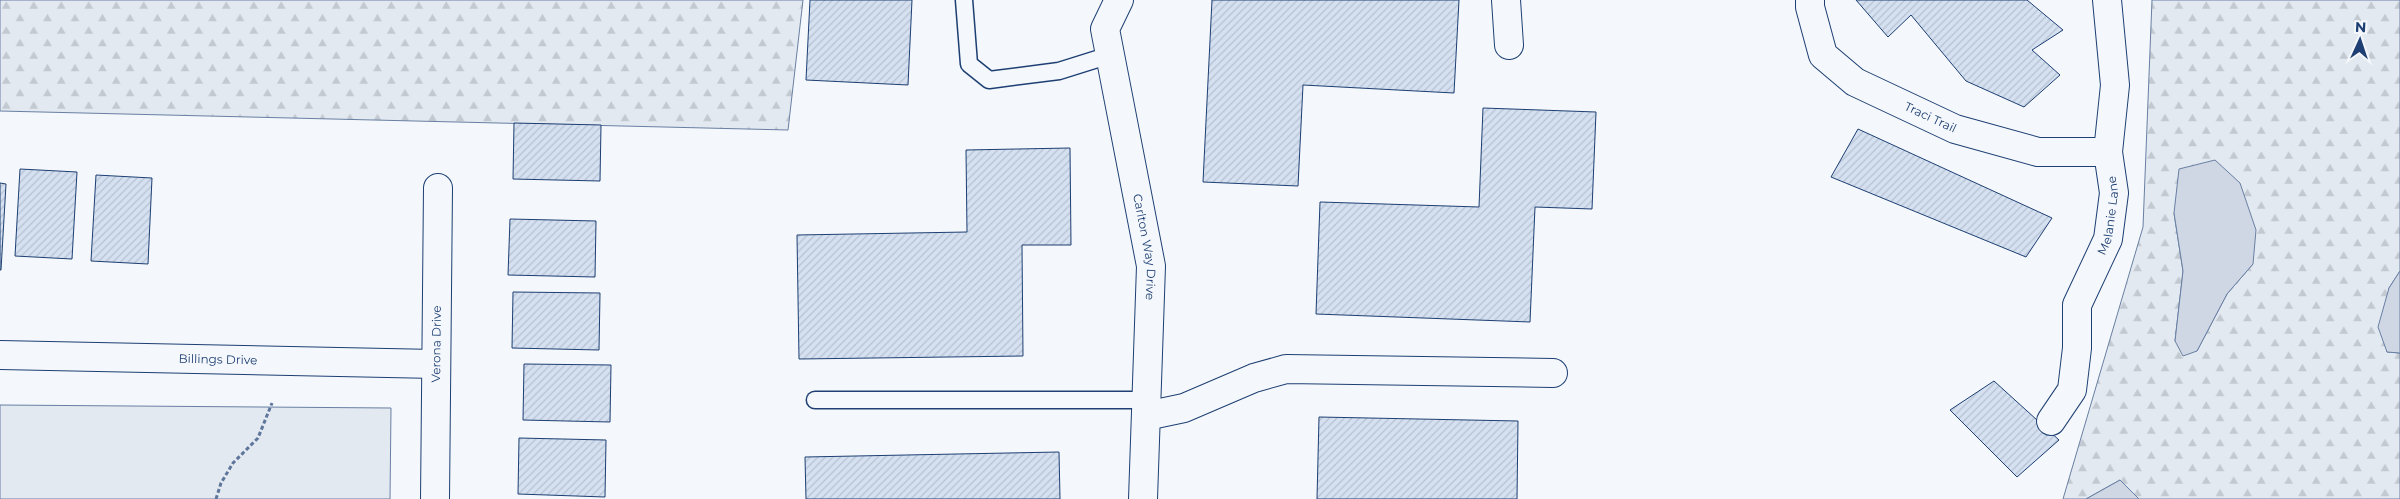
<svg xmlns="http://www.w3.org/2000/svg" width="2400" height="499" viewBox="0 0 2400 499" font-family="Montserrat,sans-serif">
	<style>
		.forest { fill: url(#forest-firs); stroke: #687fa3; fill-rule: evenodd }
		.park { fill: #e3e9f0; stroke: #687fa3 }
		.water { fill: #cfd7e4; stroke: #687fa3 }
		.building { fill: url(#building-hatch); stroke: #1d3f73 }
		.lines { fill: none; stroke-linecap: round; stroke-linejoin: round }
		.lane-casing { stroke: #1d3f73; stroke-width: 19 }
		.street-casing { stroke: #1d3f73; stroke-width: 30 }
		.path { stroke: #5e769c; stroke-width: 3; stroke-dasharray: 4 2.5; stroke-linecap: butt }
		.lane { stroke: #f4f7fb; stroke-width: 16 }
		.street { stroke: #f4f7fb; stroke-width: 28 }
		.labels { text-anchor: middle; stroke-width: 4; stroke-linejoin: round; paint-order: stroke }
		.street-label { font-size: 12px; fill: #1d3f73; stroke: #f4f7fb }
	</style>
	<defs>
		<pattern id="forest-firs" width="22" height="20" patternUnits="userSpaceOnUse" patternTransform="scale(1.25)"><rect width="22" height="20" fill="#e3e9f0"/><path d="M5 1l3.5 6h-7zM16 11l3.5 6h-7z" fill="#c2c9d1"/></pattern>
		<pattern id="building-hatch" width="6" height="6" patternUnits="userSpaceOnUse" patternTransform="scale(1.25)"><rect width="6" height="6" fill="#d5e0f0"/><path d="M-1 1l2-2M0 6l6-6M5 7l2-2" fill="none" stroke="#b6c1d1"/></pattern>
	</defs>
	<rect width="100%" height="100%" fill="#f4f7fb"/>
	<!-- forest -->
	<g class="forest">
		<path d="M0,0H803L788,130L0,111Z"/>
		<path d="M2152,0H2400V271L2389,288L2387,352L2400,353V499H2139L2120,480L2086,499H2063L2143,227ZM2174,213L2253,264L2227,294L2197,351L2175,341L2183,271Z"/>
	</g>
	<!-- park -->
	<path class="park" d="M0,405L391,408L390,499H0Z"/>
	<!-- water -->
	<g class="water">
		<path d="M2215,160L2240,183L2256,230L2253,264L2227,294L2197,351L2183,356L2175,341L2183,271L2174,213L2179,169Z"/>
		<path d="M2400,271V353L2387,352L2378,327L2389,288Z"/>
		<path d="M2120,480L2139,499H2086Z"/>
	</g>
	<!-- building -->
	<g class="building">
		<path d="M810,0H912L908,85L806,80Z"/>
		<path d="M1212,0H1459L1454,93L1303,85L1298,186L1203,182Z"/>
		<path d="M1856,0H2027L2063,30L2032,50L2060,75L2024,107L1966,81L1911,15L1888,37Z"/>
		<path d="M1483,108L1596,112L1592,209L1535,207L1530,322L1316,314L1320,202L1479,207Z"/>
		<path d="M514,123L601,125L600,181L513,179Z"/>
		<path d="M1858,129L2052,218L2026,257L1831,177Z"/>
		<path d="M1070,148L1071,245H1022L1023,356L799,359L797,235L967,232L966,150Z"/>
		<path d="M20,169L77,172L72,259L15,256Z"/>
		<path d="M96,175L152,178L148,264L91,261Z"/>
		<path d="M0,183L6,184L1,270H0Z"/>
		<path d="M510,219L596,221L595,277L508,275Z"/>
		<path d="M513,292L600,293L599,350L512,348Z"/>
		<path d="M524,364L611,365L610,422L523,420Z"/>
		<path d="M1994,381L2059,440L2017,477L1950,410Z"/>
		<path d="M1319,417L1518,421L1517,499H1317Z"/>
		<path d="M519,438L606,440L605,497L518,494Z"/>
		<path d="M1059,452L1060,499H806L805,457Z"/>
	</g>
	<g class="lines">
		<defs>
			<g id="lane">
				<path d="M964,0L969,64L989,80L1059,71L1110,55"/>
				<path d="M815,400H1146"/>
			</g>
			<g id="street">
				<path id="s1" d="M1119,0L1105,29L1151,266L1143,499"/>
				<path d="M1506,0L1509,45"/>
				<path id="s2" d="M1810,0V7L1823,55L1855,82L1955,129L2038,152H2108"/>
				<path id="s3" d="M0,355L436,364"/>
				<path d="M1146,416L1184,408L1254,378L1286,369L1553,373"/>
				<path id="s4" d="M2051,421L2072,390L2077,348V305L2108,239L2114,193L2108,152L2115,85L2107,0"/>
				<path id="s5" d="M435,499L438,188"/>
			</g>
		</defs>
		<!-- lane casing -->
		<use href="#lane" class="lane-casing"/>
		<!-- street casing -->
		<use href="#street" class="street-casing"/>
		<!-- path -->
		<path class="path" d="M216,499L221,483L233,463L258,438L272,403"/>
		<!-- lane -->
		<use href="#lane" class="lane"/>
		<!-- street -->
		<use href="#street" class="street"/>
	</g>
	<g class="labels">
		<!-- street labels -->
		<g class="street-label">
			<text dy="4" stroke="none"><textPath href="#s2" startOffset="182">Traci Trail</textPath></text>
			<text dy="4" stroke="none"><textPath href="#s4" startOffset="219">Melanie Lane</textPath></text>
			<text dy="4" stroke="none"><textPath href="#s1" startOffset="254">Carlton Way Drive</textPath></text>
			<text dy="4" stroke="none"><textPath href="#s5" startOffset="155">Verona Drive</textPath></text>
			<text dy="4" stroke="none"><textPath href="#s3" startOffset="218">Billings Drive</textPath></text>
		</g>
	</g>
	<!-- north arrow -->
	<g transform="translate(2360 40) rotate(3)" stroke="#f4f7fb" stroke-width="4" paint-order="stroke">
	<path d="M0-4L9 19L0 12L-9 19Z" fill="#1d3f73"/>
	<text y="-8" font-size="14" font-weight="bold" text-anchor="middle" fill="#1d3f73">N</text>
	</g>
</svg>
